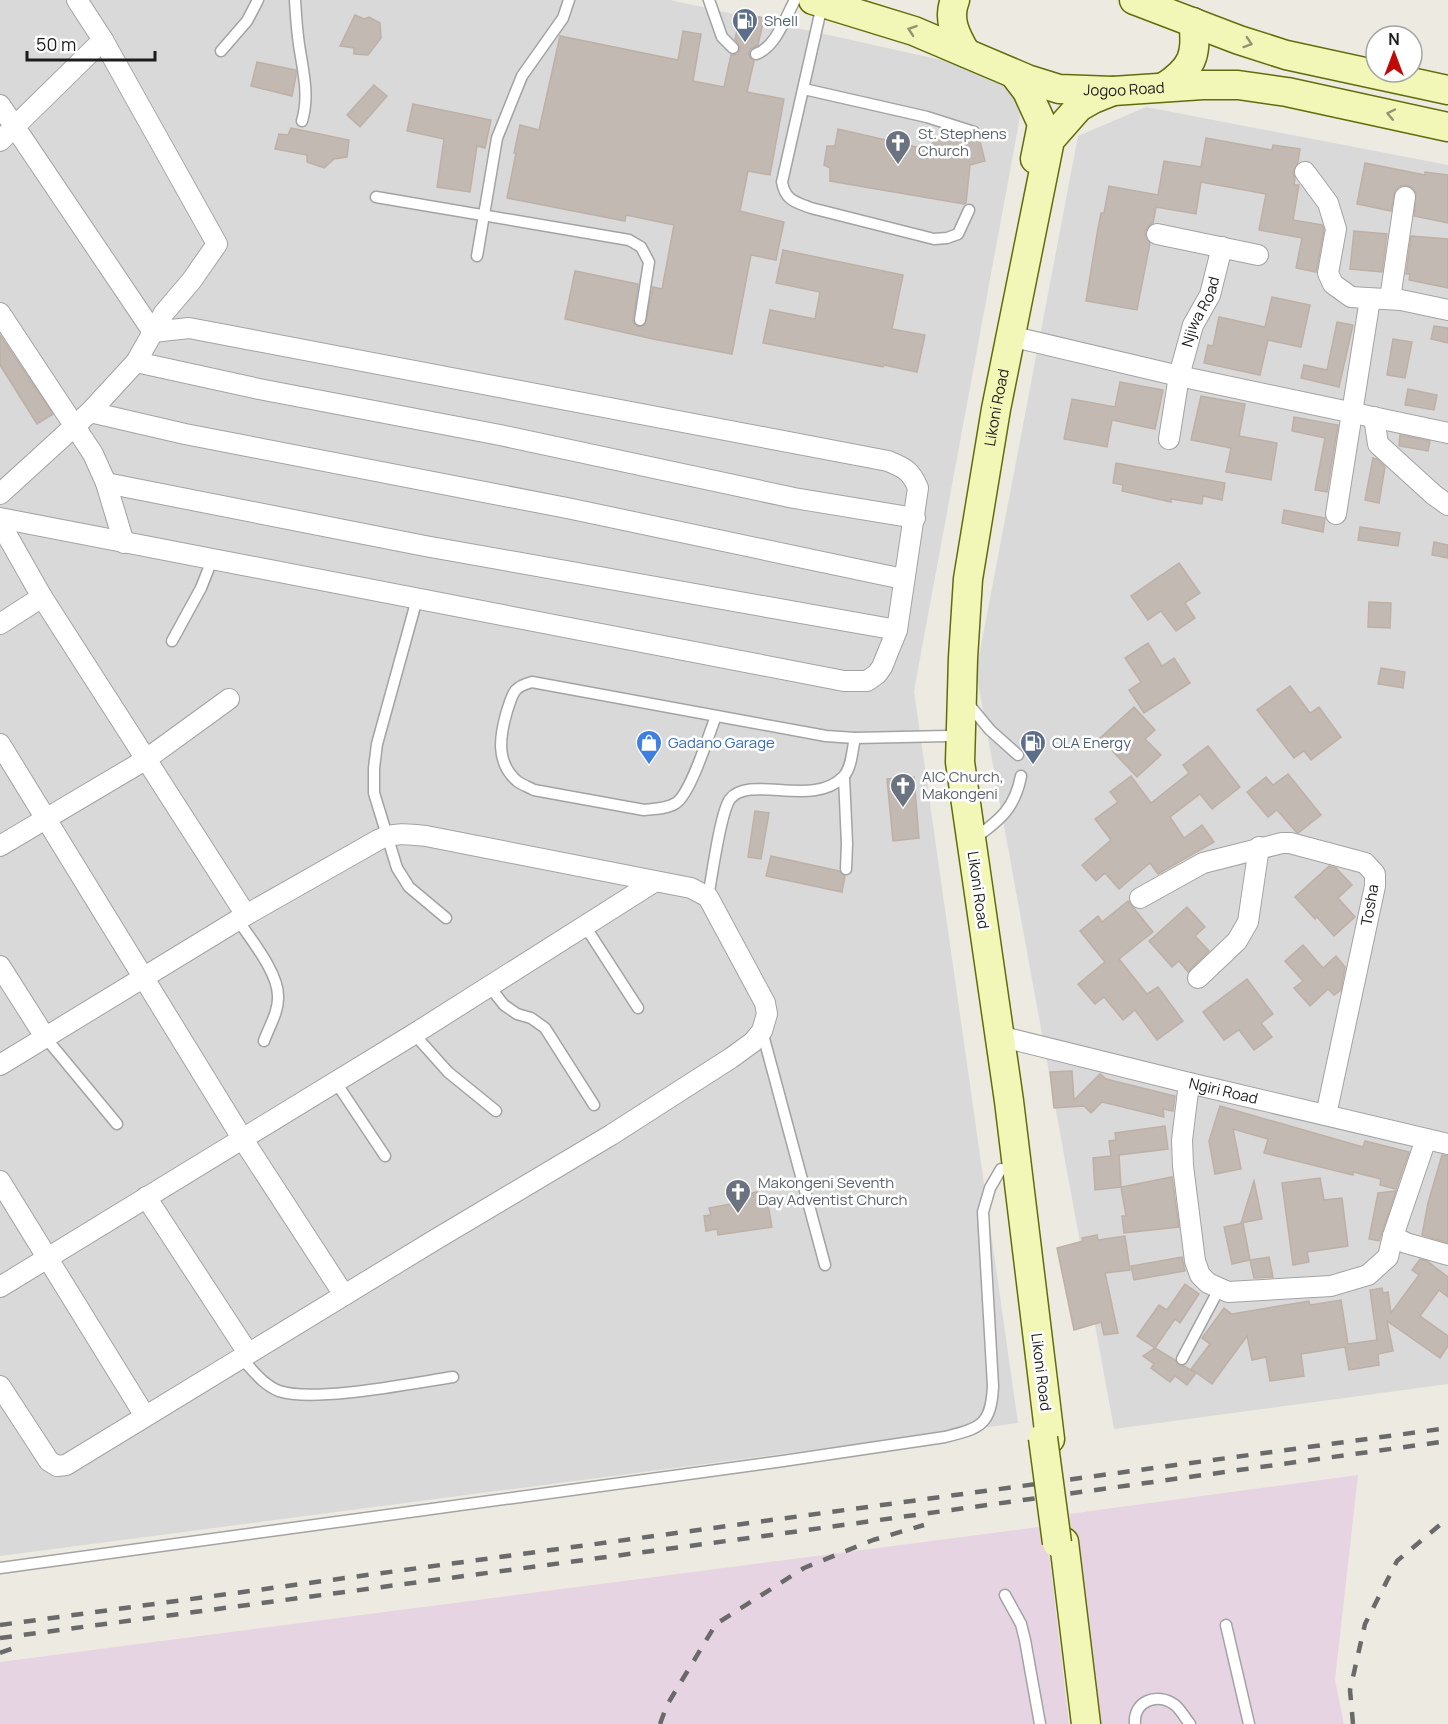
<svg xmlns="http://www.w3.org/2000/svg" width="1448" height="1724" viewBox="0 0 1448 1724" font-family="Manrope,sans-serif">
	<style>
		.residential { fill: #dad9d9 }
		.industrial { fill: #e6d4e3 }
		.building { fill: #c1b9b2; stroke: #beb0a5; stroke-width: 1.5 }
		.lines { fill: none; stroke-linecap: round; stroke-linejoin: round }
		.lane-casing { stroke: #a3a3a3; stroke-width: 13 }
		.street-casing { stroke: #a3a3a3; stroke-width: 22 }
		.secondary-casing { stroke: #616d09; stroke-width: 31 }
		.lane { stroke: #fff; stroke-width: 10 }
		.street { stroke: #fff; stroke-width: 20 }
		.secondary { stroke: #f2f6b7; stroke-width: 28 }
		.rail { stroke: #6a6a6a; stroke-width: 4.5; stroke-dasharray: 12 12; stroke-linecap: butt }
		.secondary-bridge-casing { stroke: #616d09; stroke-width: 31; stroke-linecap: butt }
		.secondary-bridge { stroke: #f2f6b7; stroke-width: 28 }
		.oneway { stroke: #929471 }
		.labels { text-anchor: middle; stroke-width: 5; stroke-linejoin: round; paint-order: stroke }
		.service-label { font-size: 15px; fill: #4e5e75; stroke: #fff; text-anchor: start }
		.street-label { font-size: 15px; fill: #1c1c1c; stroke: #fff }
		.worship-label { font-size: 15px; fill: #5b616d; stroke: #fff; text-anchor: start }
		.shop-label { font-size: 15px; fill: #366cbe; stroke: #fff; text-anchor: start }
	</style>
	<rect width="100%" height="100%" fill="#edeae2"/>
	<!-- residential -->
	<g class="residential">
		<path d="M0,0H670L1027,79L914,691L1018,1423L0,1556Z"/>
		<path d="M1146,107L1448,165V1384L1114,1429L976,672L1078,136Z"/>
	</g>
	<!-- industrial -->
	<g class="industrial">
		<path d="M1358,1475L1335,1680L1344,1724H1096L1069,1514Z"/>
		<path d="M1046,1526L1069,1724H0V1662Z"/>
	</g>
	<!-- building -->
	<g class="building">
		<path d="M741,13L764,18L758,45L750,49L749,53L750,58L754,61L747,92L784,99L770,175L748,171L740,211L784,222L776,260L751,255L732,354L653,339L565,319L575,271L638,284L633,322L638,327L645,325L653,287L662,289L674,225L626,215L625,221L507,198L516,153H514L520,125L539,130L560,36L678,60L683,31L701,34L693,81L724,87L731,55L738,54L740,49V46L735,39Z"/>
		<path d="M355,15L364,19L369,17L380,23L381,38L368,55L354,54V48L340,46Z"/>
		<path d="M257,62L296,70V76L292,96L251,86Z"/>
		<path d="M374,85L387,96L360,127L347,115Z"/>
		<path d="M413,104L491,120L485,148L477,146L470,192L437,187L444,139L407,131Z"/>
		<path d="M291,128L349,140L347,157L334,159L324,168L307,162V155L275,149L279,134L288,135Z"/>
		<path d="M838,129L925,149L942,136L953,133L980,141L985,161L970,165L966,203L964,204L830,181V168L824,165L827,146H835Z"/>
		<path d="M1206,138L1272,150L1273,145L1300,149L1298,162L1293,173L1295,179L1294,185H1299L1293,220L1322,225L1324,230L1316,272L1296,268L1302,238L1259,230L1266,194L1201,182L1196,214L1156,207L1153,223L1148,226L1145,232L1146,238L1150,243L1137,310L1086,301L1097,234L1101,213H1104L1109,186L1158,195L1164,161L1201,167Z"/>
		<path d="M1365,163L1425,175V172L1448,175V223L1414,216L1416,193L1413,188L1407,185L1401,186L1395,190L1391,211L1357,204Z"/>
		<path d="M1354,231L1387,234L1382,272L1350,269Z"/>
		<path d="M1411,236L1448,239V288L1409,280L1410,274H1406Z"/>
		<path d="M783,250L903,275L892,329L925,335L917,372L884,365L883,367L763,343L770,310L815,319L820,292L776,283Z"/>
		<path d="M1272,297L1310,305L1301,347L1268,340L1260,375L1204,363L1208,345L1213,346L1219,317L1265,327Z"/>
		<path d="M1337,322L1353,325L1339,387L1301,378L1304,365L1327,370Z"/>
		<path d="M1434,326L1448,328V343L1431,339Z"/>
		<path d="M0,335L53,414L37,424L0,365Z"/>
		<path d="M1393,339L1412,342L1405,378L1387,375Z"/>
		<path d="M1120,382L1163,390L1155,429L1112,420L1107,447L1064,439L1072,399L1115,407Z"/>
		<path d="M1408,389L1437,395L1434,410L1405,405Z"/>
		<path d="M1201,396L1245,404L1239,436L1277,443L1271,480L1226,472L1231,448L1191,440Z"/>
		<path d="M1294,417L1338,425L1327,492L1315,490L1325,438L1292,431Z"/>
		<path d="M1400,435L1430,441L1428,451L1399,446Z"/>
		<path d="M1373,458L1377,459L1385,467L1379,503L1365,500Z"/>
		<path d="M1116,463L1225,483L1222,500L1203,496L1202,504L1171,499V502L1122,491L1123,485L1113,483Z"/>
		<path d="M1284,510L1325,518L1323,532L1282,523Z"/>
		<path d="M1360,527L1400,533L1398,546L1358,540Z"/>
		<path d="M1434,542L1448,545V558L1432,555Z"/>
		<path d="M1179,563L1200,593L1185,603L1195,618L1176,631L1161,611L1148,620L1131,596Z"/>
		<path d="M1369,602L1391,603L1390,628L1368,627Z"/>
		<path d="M1148,643L1162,666L1174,658L1190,683L1144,713L1129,690L1141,682L1125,658Z"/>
		<path d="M1381,668L1405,672L1403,688L1378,684Z"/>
		<path d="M1290,686L1310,713L1319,707L1341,737L1311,760L1304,751L1294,758L1257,710Z"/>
		<path d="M1134,707L1155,730L1145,739L1161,755L1137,777L1100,738Z"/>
		<path d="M1208,746L1240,787L1212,809L1200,794L1170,817L1184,838L1202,825L1214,842L1158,874L1150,863L1119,889L1105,873L1096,881L1082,865L1111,840L1095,819L1118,802L1110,792L1131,776L1151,803L1189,773L1183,765Z"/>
		<path d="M1288,774L1321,815L1298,833L1296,832L1277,810L1268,817L1247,792L1266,777L1273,785Z"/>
		<path d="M914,777L919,838L893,841L887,779Z"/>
		<path d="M755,811L769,813L761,859L748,857Z"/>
		<path d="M771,856L839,871L845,876L842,892L766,876Z"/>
		<path d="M1329,866L1336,868L1352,885L1338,898L1355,917L1334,936L1317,917L1315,919L1295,897Z"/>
		<path d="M1128,901L1153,932L1119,959L1147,994L1158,987L1183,1021L1157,1040L1135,1010L1123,1020L1104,997L1095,1004L1078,984L1105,962L1080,931L1098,916L1102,922Z"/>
		<path d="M1187,907L1205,927L1195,936L1209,951L1188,972L1179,961L1172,967L1149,941Z"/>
		<path d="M1303,945L1323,968L1336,956L1345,967L1341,990L1334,995L1328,989L1310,1006L1294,988L1303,981L1285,961Z"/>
		<path d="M1247,979L1273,1014L1261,1023L1272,1037L1254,1050L1239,1030L1224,1040L1203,1012Z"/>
		<path d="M1072,1071L1074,1100L1100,1074L1106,1079L1175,1096L1173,1111L1163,1109L1164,1117L1102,1102L1091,1113L1084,1106L1054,1108L1050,1072Z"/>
		<path d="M1220,1106L1363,1147L1365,1141L1409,1152L1396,1189L1380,1185L1381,1179L1353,1172V1175L1264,1153L1268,1139L1233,1129L1241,1169L1215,1174L1209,1141Z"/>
		<path d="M1165,1126L1168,1149L1119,1155L1121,1187L1095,1190L1093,1158L1111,1156L1109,1141L1116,1140L1115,1133Z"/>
		<path d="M1442,1155L1448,1156V1243L1422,1235L1428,1203Z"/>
		<path d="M1172,1177L1179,1227L1124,1233L1122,1216H1126L1121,1187Z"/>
		<path d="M1320,1178L1324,1200L1342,1198L1348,1246L1307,1252L1309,1262L1293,1265L1282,1183Z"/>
		<path d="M1254,1181L1262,1219L1241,1223Z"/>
		<path d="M1396,1191L1379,1241L1369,1239L1378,1193Z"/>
		<path d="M757,1192L758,1201L767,1199L772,1227L718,1235L717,1229L706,1231L704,1216L711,1215L709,1208L741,1202L740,1195Z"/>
		<path d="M1243,1223L1250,1260L1232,1264L1224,1227Z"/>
		<path d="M1097,1235L1098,1240L1125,1236L1130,1270L1105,1273L1118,1333L1104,1335L1101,1322L1074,1330L1057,1248L1083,1241L1082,1238Z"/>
		<path d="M1182,1257L1185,1271L1134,1280L1131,1266Z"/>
		<path d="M1269,1257L1273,1277L1254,1278L1250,1260Z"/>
		<path d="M1420,1259L1427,1261L1448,1277V1297L1439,1290L1420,1316L1448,1336V1346L1440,1358L1387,1321L1393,1351L1378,1354L1379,1365L1349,1370L1345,1347L1301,1354L1304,1376L1270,1381L1266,1357L1252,1360L1247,1336L1212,1384L1191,1369L1210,1344L1202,1338L1224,1308L1232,1314L1309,1301L1310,1305L1341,1300L1348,1344L1377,1340L1370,1290L1382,1288L1383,1293L1388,1292L1391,1313L1419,1275L1412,1270Z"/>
		<path d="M1185,1284L1199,1294L1180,1323L1175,1319L1155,1348L1137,1336L1159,1305L1167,1310Z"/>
		<path d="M1155,1348L1175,1360L1178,1365L1184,1366L1196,1373L1187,1385L1175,1376L1170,1382L1151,1368L1154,1364L1143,1356Z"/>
	</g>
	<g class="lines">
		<defs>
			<g id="lane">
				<path d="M295,0C296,17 297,34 300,51C304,75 309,97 302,121"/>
				<path d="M709,0L722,37L733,48"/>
				<path d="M822,5L782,182C785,200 795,202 811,208L934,239L947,238L958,234L969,210"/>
				<path d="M221,51L247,21L258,0"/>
				<path d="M756,54C776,47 785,18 795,0"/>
				<path d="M804,89L927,117L974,132"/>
				<path d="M376,197L629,240L641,247L649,262L640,320"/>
				<path d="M477,256L497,138L522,76L563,18L569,0"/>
				<path d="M417,599L377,744L374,768V793L397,868L409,887L446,918"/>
				<path d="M172,641L201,588L212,560"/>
				<path d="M966,701L990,730L1018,755"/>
				<path d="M716,716C709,734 691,793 676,803C667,809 654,809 644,810L534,790C529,787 522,785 517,781C495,762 500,735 507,711C513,693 513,687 532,682L826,736L855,738L948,736"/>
				<path d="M844,777L847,844L846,869"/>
				<path d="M975,838C1000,820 1015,808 1021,776"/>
				<path d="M708,897C712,877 720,813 730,799C750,774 813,808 843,777C852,768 852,750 855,738"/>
				<path d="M238,920C251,940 278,972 278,996C279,1011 269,1027 264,1041"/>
				<path d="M585,926L638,1008"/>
				<path d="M489,986L504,1005L517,1014L531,1018L545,1028L594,1105"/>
				<path d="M762,1031L825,1265"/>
				<path d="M414,1034L448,1072L496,1111"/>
				<path d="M45,1037L117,1124"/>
				<path d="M335,1081L385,1156"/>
				<path d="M241,1358C252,1369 263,1385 279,1391C314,1403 413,1383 453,1377"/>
				<path d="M1182,1359L1219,1289"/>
				<path d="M0,1568L783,1461L945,1437C981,1428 991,1425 993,1386L983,1212L990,1188L1001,1169"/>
				<path d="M1005,1595L1021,1624L1025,1640L1040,1724"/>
				<path d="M1226,1625L1249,1724"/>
				<path d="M1135,1724C1133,1701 1157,1692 1175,1705C1181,1710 1185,1718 1190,1724"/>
			</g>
			<g id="street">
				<path d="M0,105L153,332L189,328L888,461C905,468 911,471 918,488L897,630L882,667L877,674L867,681H844L0,518"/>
				<path d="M0,141L103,40"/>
				<path d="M1305,172L1328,203L1336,229L1328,273L1333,284L1351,297L1401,300L1448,310"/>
				<path d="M1157,234L1258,255"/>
				<path d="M1390,299L1405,197"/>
				<path d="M0,313L93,454L106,483L124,543"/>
				<path d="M1010,336L1179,376L1448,433"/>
				<path d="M136,362L259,389L500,435L794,498L915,518"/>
				<path d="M90,412L185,434L567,508L903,579"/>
				<path d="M1374,417L1378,444L1434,495L1448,505"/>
				<path id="s1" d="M1169,439L1179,376L1193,325L1210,295L1222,247"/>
				<path d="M106,483L425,546L897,630"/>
				<path d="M0,494L90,412L136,362L164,313L192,280L217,244L103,40L77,0"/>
				<path d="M1336,514L1370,299"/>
				<path d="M0,523L42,597L246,915"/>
				<path d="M0,624L42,597"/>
				<path d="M0,744L242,1138L344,1295"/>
				<path d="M0,846L145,760L229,699"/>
				<path d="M1140,898L1203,863L1282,843H1290L1365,863L1375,874V886L1326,1115"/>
				<path d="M0,966L45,1037"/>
				<path d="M1198,978L1237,941L1248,922L1259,847"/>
				<path id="s2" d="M999,1036L1189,1083L1448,1144"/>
				<path d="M0,1065L246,915L378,840C393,832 409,834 426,836L691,888L708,897L765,1003L767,1014L762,1031L753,1042L731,1058L611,1135L433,1241L66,1465L57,1466L49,1461L0,1386"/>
				<path d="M1189,1083L1182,1140L1183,1166L1195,1261L1200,1275L1208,1283L1228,1292L1331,1286L1368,1275L1388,1257L1393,1236L1426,1139"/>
				<path d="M0,1181L145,1416"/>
				<path d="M146,1197L248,1353"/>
				<path d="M1393,1236L1406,1243L1448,1255"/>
				<path d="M0,1287L414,1034L654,882"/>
			</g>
			<g id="secondary">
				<path id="s3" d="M813,0L914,31L1027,79L1059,89L1113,91L1203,85H1238L1287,92L1448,127"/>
				<path d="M955,0C947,19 956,36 966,53"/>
				<path d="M1134,0L1239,40L1286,55L1448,90"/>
				<path d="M1014,74L1027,91L1042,124L1035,159"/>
				<path d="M1164,87C1192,69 1198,55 1193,22"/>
				<path id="s4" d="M1050,1439L1009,1101L960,762L963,658L968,579L996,409L1050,140L1079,107L1093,99L1113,91"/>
				<path d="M1064,1542L1086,1724"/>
			</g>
		</defs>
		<!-- lane casing -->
		<use href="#lane" class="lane-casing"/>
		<!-- street casing -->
		<use href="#street" class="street-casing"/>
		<!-- secondary casing -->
		<use href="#secondary" class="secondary-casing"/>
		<!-- lane -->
		<use href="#lane" class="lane"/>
		<!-- street -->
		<use href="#street" class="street"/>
		<!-- secondary -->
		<use href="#secondary" class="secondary"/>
		<!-- rail -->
		<g class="rail">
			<path d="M0,1625L1448,1428"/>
			<path d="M0,1638L764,1536L1448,1441"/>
			<path d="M0,1653L14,1648"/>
			<path d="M660,1724L667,1705L716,1624L804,1568L873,1540L924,1525"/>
			<path d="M1353,1724L1350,1690L1365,1624L1397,1561L1448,1518"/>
		</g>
		<defs>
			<path id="secondary-bridge" d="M1043,1438L1057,1543"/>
		</defs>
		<!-- secondary-bridge casing -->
		<use href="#secondary-bridge" class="secondary-bridge-casing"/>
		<!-- secondary-bridge -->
		<use href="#secondary-bridge" class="secondary-bridge"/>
	</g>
	<!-- one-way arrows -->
	<defs><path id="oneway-chevron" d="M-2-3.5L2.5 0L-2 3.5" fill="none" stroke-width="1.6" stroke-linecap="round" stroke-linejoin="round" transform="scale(1.5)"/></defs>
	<g class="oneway">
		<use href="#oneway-chevron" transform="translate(912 30) rotate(-161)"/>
		<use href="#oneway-chevron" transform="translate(1248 43) rotate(18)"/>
		<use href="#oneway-chevron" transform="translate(1391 114) rotate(-168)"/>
	</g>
	<!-- icons -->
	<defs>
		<symbol id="fuel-pin" viewBox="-11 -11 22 30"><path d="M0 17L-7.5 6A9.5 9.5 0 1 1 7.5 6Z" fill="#5c6f8a" stroke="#fff"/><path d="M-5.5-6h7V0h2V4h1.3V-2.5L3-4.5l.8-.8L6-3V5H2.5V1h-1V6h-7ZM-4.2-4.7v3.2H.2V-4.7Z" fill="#fff"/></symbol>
		<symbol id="church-pin" viewBox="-11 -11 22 30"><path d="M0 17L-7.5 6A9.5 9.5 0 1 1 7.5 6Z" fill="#6b7280" stroke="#fff"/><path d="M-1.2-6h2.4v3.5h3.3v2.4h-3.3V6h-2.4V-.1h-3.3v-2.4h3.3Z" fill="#fff"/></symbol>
		<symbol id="shop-pin" viewBox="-11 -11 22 30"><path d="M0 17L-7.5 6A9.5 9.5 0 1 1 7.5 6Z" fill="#3f7fe0" stroke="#fff"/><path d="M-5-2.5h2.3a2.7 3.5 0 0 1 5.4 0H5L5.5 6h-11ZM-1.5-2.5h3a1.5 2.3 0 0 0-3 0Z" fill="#fff"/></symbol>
	</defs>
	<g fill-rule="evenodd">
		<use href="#fuel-pin" x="730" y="6" width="30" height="40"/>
		<use href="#church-pin" x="883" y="128" width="30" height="40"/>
		<use href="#shop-pin" x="634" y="728" width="30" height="40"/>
		<use href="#fuel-pin" x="1018" y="728" width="30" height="40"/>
		<use href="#church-pin" x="888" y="771" width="30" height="40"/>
		<use href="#church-pin" x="723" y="1177" width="30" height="40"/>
	</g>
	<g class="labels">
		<!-- service labels -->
		<g class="service-label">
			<text x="764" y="26">Shell</text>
			<text x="1052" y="748">OLA Energy</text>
		</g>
		<!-- street labels -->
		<g class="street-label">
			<text dy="5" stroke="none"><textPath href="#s3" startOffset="327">Jogoo Road</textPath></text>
			<text dy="5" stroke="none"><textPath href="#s1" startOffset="132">Njiwa Road</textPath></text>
			<text dy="5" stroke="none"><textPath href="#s4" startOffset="1040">Likoni Road</textPath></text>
			<text transform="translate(978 890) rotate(82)" y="5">Likoni Road</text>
			<text transform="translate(1370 905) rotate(-80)" y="5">Tosha</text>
			<text dy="5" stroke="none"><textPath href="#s2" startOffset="231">Ngiri Road</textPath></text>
			<text transform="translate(1041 1372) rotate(83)" y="5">Likoni Road</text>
		</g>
		<!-- worship labels -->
		<g class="worship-label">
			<text x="918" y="139">St. Stephens<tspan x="918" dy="17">Church</tspan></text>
			<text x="922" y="782">AIC Church,<tspan x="922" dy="17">Makongeni</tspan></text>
			<text x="758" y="1188">Makongeni Seventh<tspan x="758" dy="17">Day Adventist Church</tspan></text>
		</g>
		<!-- shop labels -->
		<g class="shop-label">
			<text x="668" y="748">Gadano Garage</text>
		</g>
	</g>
	<!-- north arrow -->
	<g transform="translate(1394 54)"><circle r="28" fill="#ffffff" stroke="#a4a4a4" stroke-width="1.5"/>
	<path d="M0-4.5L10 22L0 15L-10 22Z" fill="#c00a08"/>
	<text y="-9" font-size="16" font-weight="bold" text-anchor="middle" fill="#1c1c1c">N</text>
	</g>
	<!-- scale -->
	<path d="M27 51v9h128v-9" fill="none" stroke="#1c1c1c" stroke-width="3"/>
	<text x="36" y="51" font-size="18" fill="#1c1c1c" stroke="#ffffff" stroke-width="4.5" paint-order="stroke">50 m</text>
</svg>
